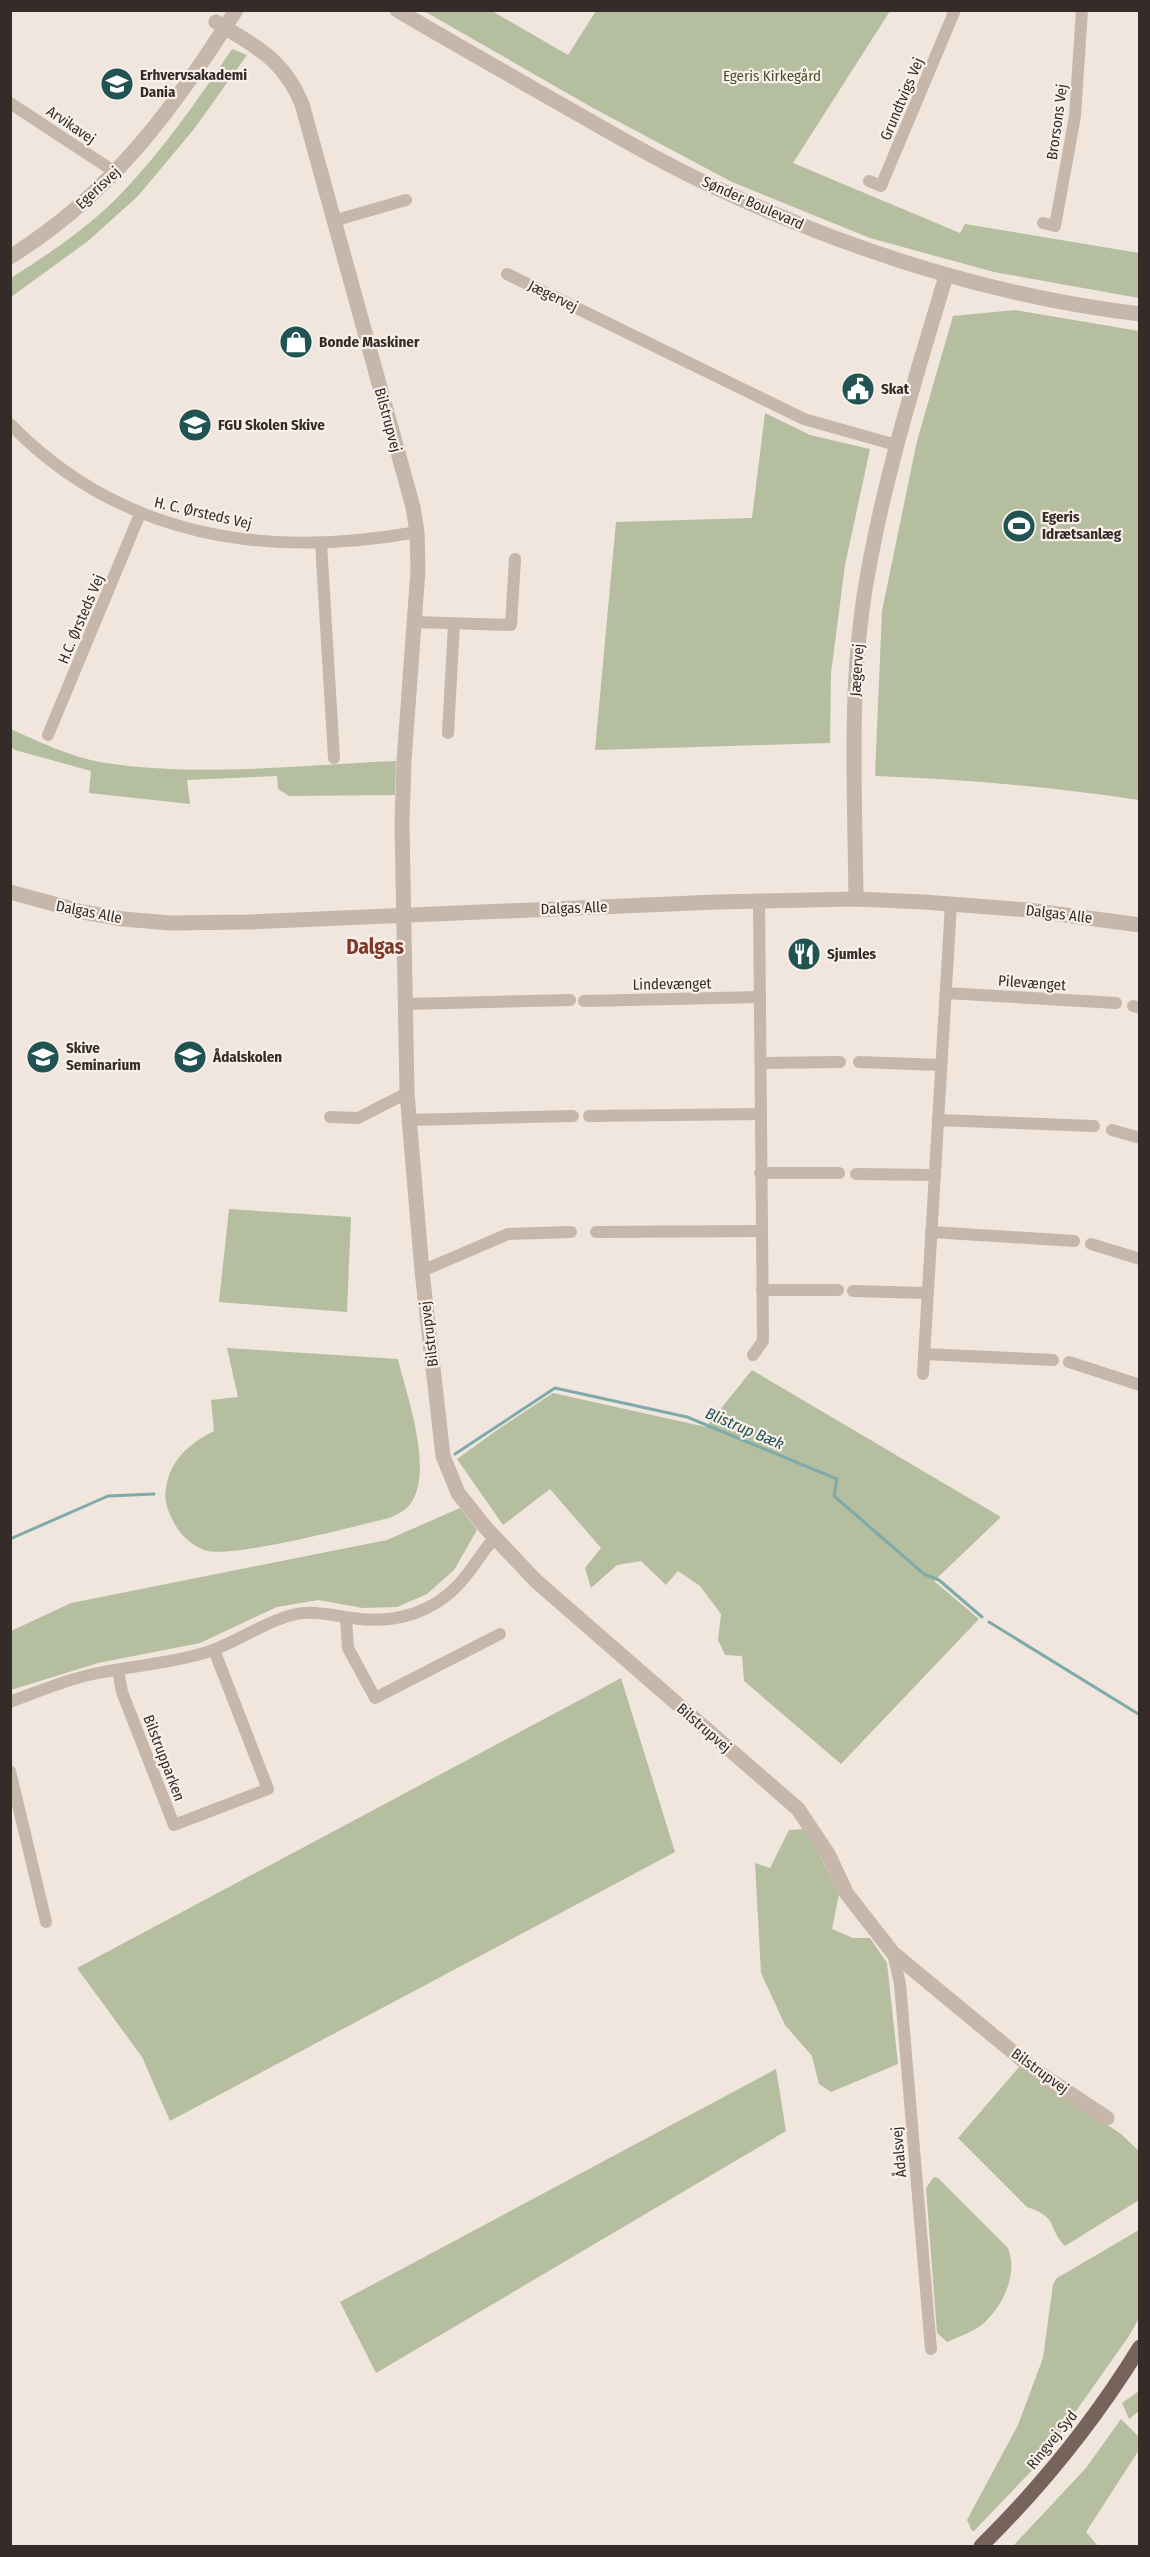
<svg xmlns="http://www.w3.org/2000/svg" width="1150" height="2557" viewBox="0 0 1150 2557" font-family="'Fira Sans Condensed',sans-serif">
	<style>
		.green { fill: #b5be9e }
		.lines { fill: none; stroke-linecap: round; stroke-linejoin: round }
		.stream { stroke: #7eabaa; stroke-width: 3 }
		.minor { stroke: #c7b6aa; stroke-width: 12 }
		.tertiary { stroke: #c7b6aa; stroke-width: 15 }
		.primary { stroke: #76635b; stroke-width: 15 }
		.labels { text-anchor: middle; stroke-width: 4.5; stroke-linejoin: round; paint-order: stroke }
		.poi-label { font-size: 15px; font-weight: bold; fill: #352c29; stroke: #f8f0e9; text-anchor: start }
		.park-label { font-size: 15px; fill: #46512e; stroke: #f8f0e9 }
		.street-label { font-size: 15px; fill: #352c29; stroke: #f8f0e9 }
		.water-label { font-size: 16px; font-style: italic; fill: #215353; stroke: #f8f0e9 }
		.district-label { font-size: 21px; font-weight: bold; fill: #7e3828; stroke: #f8f0e9 }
	</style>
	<rect width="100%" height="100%" fill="#f0e6dd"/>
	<!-- green -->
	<g class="green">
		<path d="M424,11H492L568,55L596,11H890L793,163L960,233L965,224L1139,253V298L994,272L870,238L732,182L593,108Z"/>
		<path d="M232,49L247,55L194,129L138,196L88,241L11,297V278C47,255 86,229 117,198C161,153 197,101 232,49Z"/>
		<path d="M1015,310L1139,331V800C1051,787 964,779 875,776L882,611L917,441L953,316Z"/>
		<path d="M765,413L810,435L870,449L845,565L831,673L830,743L595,750L616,522L752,518Z"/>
		<path d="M11,729C39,742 69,756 100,762C195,778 301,765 396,761L395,795L289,796L278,789L277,776L187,780L190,804L89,793L91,771L15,750L11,747Z"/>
		<path d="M229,1209L351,1217L347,1312L219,1302Z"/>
		<path d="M227,1348L398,1359C407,1397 431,1462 414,1498C409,1509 399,1514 389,1518C355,1526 229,1560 204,1550C188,1543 179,1533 172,1519C167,1508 164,1500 166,1488C170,1460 190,1443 214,1431L211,1400L238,1397Z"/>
		<path d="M752,1370L1001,1517L934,1581L979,1619L841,1764L744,1681L742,1656L725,1655L718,1640L721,1614L700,1586L678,1571L666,1585L641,1561L617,1565L591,1588L585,1568L601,1548L550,1489L503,1525L457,1459L500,1428L553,1393L706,1427Z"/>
		<path d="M460,1508L477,1530L454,1570L427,1594L397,1607L363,1608L318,1600L277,1607L200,1643L98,1663L11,1690V1631L71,1603L387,1540Z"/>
		<path d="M621,1678L675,1852L170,2121L142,2057L77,1968Z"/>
		<path d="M807,1829L839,1894L832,1929L853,1938H870L887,1963L898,2064L831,2092L819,2084L812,2056L785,2025L761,1973L755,1863L770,1868L789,1830Z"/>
		<path d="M1019,2067L1121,2134L1139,2151V2200L1065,2246C1047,2228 1060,2218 1027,2207L958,2138Z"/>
		<path d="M776,2069L786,2131L376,2373L340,2302Z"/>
		<path d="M934,2177L938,2178L1008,2248C1018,2273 1004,2304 985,2322C976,2331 958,2337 947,2342L937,2333L926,2188Z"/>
		<path d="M1139,2230V2318L1129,2336L1040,2462L974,2531H972L967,2520L1018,2425L1043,2358L1053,2284L1057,2278Z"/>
		<path d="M1139,2391V2411L1129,2419L1122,2403Z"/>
		<path d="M1121,2419L1139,2437V2450L1086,2532L1098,2546H1013L1086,2468Z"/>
	</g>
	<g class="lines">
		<!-- stream -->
		<g class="stream">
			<path d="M455,1454L555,1388L687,1417L837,1479L834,1496L924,1574L939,1580L982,1617"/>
			<path d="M10,1539L108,1496L154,1494"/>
			<path d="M989,1622L1140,1715"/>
		</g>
		<!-- minor -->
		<g class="minor">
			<path d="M10,103L115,172"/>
			<path d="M869,181L881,186L955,10"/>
			<path d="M333,221L406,200"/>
			<path d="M1043,223L1055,226L1075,116L1082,10"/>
			<path d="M507,274L804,419L896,445"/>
			<path d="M10,424C121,538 267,559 417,532"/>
			<path d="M321,543L334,758"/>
			<path d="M414,622L511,625L515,559"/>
			<path d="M448,733L454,624"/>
			<path d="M48,735L140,514"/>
			<path d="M946,993L1116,1003"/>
			<path d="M584,1001L760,997"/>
			<path d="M405,1004L570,1000"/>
			<path d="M1133,1006L1140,1008"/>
			<path d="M859,1062L941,1065"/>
			<path d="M761,1063L840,1062"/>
			<path d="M589,1116L761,1114"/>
			<path d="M330,1117L358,1118L407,1093"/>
			<path d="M409,1120L573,1116"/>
			<path d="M938,1120L1094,1126"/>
			<path d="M1112,1130L1140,1138"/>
			<path d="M760,1173H839"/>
			<path d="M856,1174L935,1175"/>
			<path d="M596,1232L761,1231"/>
			<path d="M931,1232L1074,1241"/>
			<path d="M1091,1244L1140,1259"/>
			<path d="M422,1271L508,1234L571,1232"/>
			<path d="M762,1290H838"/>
			<path d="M853,1291L927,1293"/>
			<path d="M924,1354L1053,1360"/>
			<path d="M753,1355L763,1341L759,901"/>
			<path d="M1069,1362L1140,1385"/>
			<path d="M923,1374L951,904"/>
			<path d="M346,1618L348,1648L375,1698L500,1634"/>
			<path d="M118,1670L122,1692L174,1825L268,1789L214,1650"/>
			<path d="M10,1702C37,1692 65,1680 93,1674C130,1666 167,1664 204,1653C235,1644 261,1623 292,1615C314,1609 338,1617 360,1619C397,1623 433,1612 459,1584C472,1570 482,1552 495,1537"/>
			<path d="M10,1771L46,1922"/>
			<path d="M893,1953L900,1984L931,2349"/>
		</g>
		<!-- tertiary -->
		<g class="tertiary">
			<path d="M397,10C455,44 513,77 571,110C622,139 673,169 727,193C858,253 997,297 1140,314"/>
			<path d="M216,22C256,47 283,58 302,104L413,507L417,532L418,570L404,761L402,823L407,1093L422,1271L443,1456L458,1493L485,1527L536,1581L798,1809L828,1854L847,1894L893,1953L1036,2071L1107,2118"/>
			<path d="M10,257C112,193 173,110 236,10"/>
			<path d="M10,892L83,912L123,919L170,923L249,922L716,902L856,899L924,902L1028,910L1140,925"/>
			<path d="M856,899C855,793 848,684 867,578C885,475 916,376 946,276"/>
		</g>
		<!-- primary -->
		<path class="primary" d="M981,2546C1041,2487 1095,2420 1140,2347"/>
	</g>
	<!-- icons -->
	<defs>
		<symbol id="university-disc" viewBox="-11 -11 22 22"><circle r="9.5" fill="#215353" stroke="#f8f0e9"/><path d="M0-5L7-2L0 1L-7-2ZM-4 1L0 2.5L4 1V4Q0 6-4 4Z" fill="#fff"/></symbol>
		<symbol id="shop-disc" viewBox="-11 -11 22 22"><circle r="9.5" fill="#215353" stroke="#f8f0e9"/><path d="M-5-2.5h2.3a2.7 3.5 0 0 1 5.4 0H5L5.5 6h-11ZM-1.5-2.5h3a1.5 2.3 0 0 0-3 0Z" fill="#fff"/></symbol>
		<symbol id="civic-disc" viewBox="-11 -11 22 22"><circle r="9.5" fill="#215353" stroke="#f8f0e9"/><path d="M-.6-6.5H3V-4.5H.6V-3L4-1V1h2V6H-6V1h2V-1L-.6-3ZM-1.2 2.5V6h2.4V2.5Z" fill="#fff"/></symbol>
		<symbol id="school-disc" viewBox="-11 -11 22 22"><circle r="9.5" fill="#215353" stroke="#f8f0e9"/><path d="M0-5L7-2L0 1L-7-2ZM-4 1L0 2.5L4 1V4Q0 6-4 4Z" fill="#fff"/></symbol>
		<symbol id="stadium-disc" viewBox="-11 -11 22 22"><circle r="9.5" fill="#215353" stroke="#f8f0e9"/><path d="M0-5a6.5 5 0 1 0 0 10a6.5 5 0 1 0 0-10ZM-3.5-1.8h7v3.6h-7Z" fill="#fff"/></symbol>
		<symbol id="restaurant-disc" viewBox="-11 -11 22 22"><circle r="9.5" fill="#215353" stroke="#f8f0e9"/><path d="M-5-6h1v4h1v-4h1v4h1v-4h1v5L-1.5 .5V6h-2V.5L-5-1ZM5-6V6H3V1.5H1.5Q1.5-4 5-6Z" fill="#fff"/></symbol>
	</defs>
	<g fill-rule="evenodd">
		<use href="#university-disc" x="98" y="65" width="38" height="38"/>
		<use href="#shop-disc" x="277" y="323" width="38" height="38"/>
		<use href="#civic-disc" x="839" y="370" width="38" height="38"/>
		<use href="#school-disc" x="176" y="406" width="38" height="38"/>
		<use href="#stadium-disc" x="1000" y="507" width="38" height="38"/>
		<use href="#restaurant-disc" x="785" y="935" width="38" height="38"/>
		<use href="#school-disc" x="24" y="1038" width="38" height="38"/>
		<use href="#school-disc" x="171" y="1038" width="38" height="38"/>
	</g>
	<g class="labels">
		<!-- poi labels -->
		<g class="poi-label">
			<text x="140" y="80">Erhvervsakademi<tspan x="140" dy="17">Dania</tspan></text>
			<text x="319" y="347">Bonde Maskiner</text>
			<text x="881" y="394">Skat</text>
			<text x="218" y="430">FGU Skolen Skive</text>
			<text x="1042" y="522">Egeris<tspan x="1042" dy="17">Idrætsanlæg</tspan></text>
			<text x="827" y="959">Sjumles</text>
			<text x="66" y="1053">Skive<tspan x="66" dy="17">Seminarium</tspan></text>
			<text x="213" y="1062">Ådalskolen</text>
		</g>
		<!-- park labels -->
		<g class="park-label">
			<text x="772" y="81">Egeris Kirkegård</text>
		</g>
		<!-- street labels -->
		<g class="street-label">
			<text transform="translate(902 99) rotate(-67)" y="5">Grundtvigs Vej</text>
			<text transform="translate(1057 122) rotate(-82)" y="5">Brorsons Vej</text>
			<text transform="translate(71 125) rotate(34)" y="5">Arvikavej</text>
			<text transform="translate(98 188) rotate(-43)" y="5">Egerisvej</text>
			<text transform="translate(753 203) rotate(24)" y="5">Sønder Boulevard</text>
			<text transform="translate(553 296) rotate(26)" y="5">Jægervej</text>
			<text transform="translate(388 420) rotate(75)" y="5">Bilstrupvej</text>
			<text transform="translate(203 513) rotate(13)" y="5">H. C. Ørsteds Vej</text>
			<text transform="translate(81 619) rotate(-67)" y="5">H.C. Ørsteds Vej</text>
			<text transform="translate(857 670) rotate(-86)" y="5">Jægervej</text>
			<text transform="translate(574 908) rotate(-2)" y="5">Dalgas Alle</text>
			<text transform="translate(89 912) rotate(11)" y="5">Dalgas Alle</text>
			<text transform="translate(1059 914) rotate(7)" y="5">Dalgas Alle</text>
			<text transform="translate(1032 983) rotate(4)" y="5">Pilevænget</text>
			<text transform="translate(672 984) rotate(-1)" y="5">Lindevænget</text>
			<text transform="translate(429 1334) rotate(-97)" y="5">Bilstrupvej</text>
			<text transform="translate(704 1728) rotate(41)" y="5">Bilstrupvej</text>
			<text transform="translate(164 1758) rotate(69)" y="5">Bilstrupparken</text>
			<text transform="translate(1040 2071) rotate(36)" y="5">Bilstrupvej</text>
			<text transform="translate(899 2152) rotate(-95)" y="5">Ådalsvej</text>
			<text transform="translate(1052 2440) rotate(-51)" y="5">Ringvej Syd</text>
		</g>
		<!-- water labels -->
		<g class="water-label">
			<text transform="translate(745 1428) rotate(23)" y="6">Blistrup Bæk</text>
		</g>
		<!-- district labels -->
		<g class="district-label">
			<text x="375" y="954">Dalgas</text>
		</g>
	</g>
	<!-- border -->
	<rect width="1150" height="2557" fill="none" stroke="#352c29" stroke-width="24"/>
</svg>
